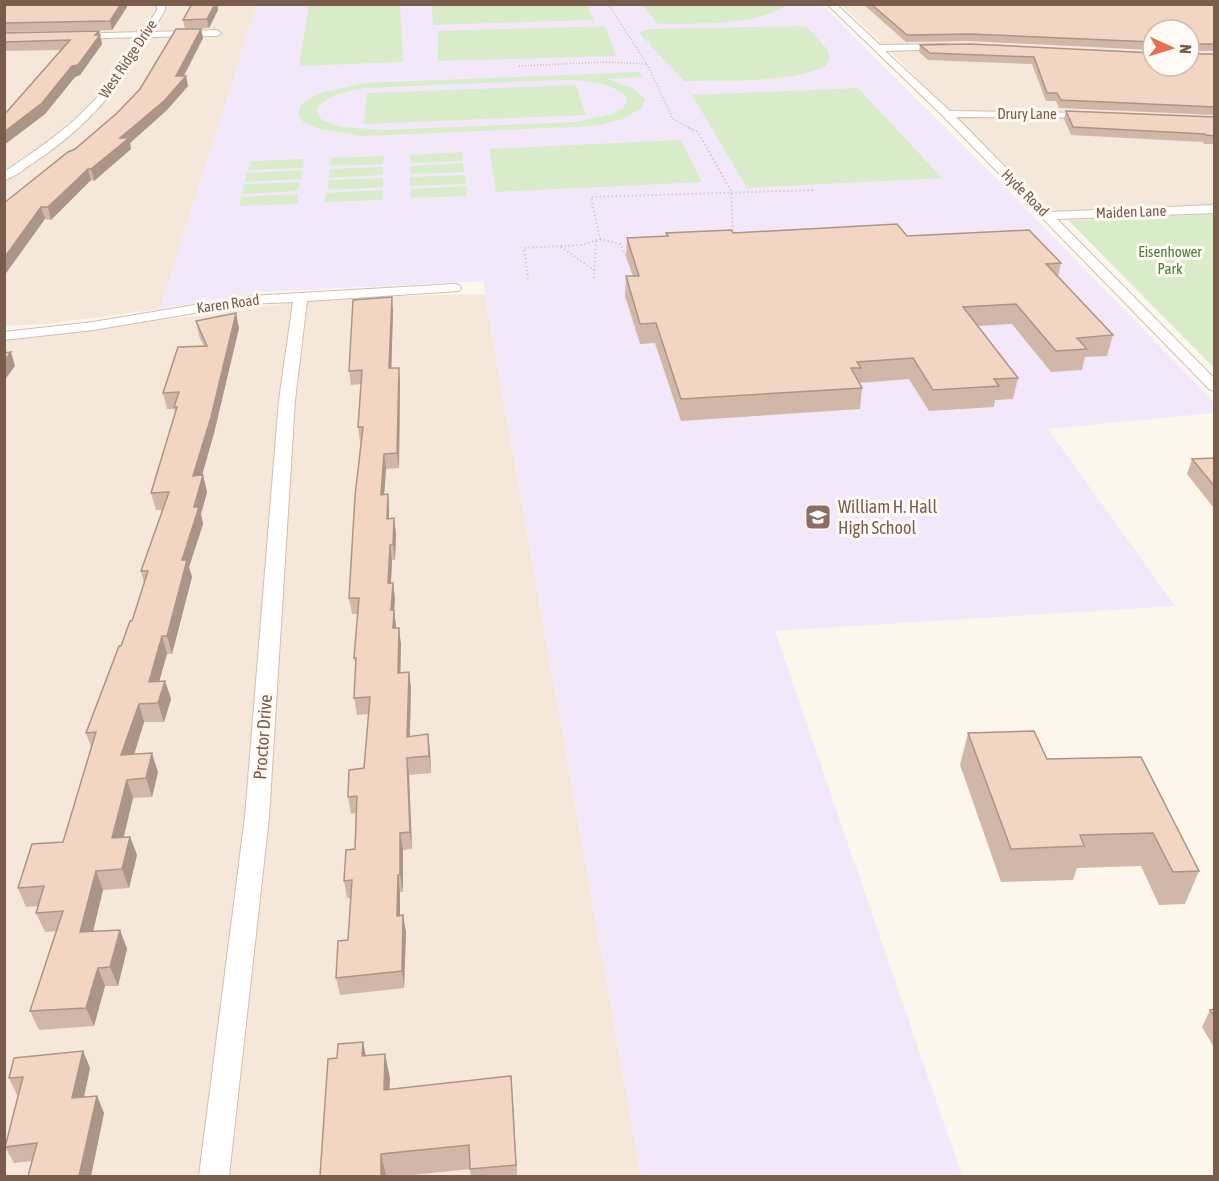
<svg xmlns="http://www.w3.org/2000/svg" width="1219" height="1181" viewBox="0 0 1219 1181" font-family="'Asap Condensed',sans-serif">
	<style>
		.residential { fill: #f5e8da; fill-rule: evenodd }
		.education { fill: #f3e8fa }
		.green { fill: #d8ecc9; fill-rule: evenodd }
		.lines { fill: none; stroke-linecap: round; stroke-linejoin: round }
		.street-casing { stroke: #d1beb0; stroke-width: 2 }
		.path-far1 { stroke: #d9b8a5; stroke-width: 1.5; stroke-dasharray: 1 2; stroke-linecap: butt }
		.path { stroke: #d9b8a5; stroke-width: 2; stroke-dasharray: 1 3; stroke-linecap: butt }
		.street { fill: #fff; fill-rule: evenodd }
		.wall { fill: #d1b7a8 }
		.shaded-wall { fill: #aa9588 }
		.building { fill: #f3d5c3; stroke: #aa9588; stroke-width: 1.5 }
		.labels { text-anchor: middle; stroke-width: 6; stroke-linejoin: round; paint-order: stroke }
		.far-street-label { font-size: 15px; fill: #7a5c4d; stroke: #fffaf3 }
		.far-park-label { font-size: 15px; fill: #537a41; stroke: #fffaf3 }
		.education-label { font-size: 18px; fill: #785e54; stroke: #fffaf3; text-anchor: start }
		.street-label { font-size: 18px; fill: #7a5c4d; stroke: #fffaf3 }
	</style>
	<rect width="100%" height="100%" fill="#fdf6ec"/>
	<!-- residential -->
	<g class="residential">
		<path d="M5,5H257L160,309L46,324L5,326Z"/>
		<path d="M842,5H1214V214L1069,221L1046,204ZM1153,30H1189V66H1153Z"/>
		<path d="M485,294L641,1176H5V341L325,298Z"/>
	</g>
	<!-- education -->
	<path class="education" d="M257,5H822L996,178L1214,402V413L1048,429L1175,606L775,631L962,1176H641L483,281L263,292L160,309Z"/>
	<!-- green -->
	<g class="green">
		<path d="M309,5H400L403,62L299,66Z"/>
		<path d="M432,5H587L594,20L433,25Z"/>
		<path d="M643,5H786C756,27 694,23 658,24Z"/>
		<path d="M605,26L616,56L438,61V31Z"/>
		<path d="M806,26L828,50L830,60L825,67C781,84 731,80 684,81L639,33L651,29Z"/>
		<path d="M639,72L642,77L607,79L633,88L645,99L643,107L623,119L594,126L363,136L320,129L304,123L298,115L301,105L317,94L365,83ZM556,80C578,80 606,80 625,95L627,102L623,108L612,114L576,122L384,130L342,127L322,120L317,113L318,107C330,94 349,91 365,88Z"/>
		<path d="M576,85L586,115L364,124L367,93Z"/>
		<path d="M858,88L942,178L747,188L692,95Z"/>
		<path d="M681,140L702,182L496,192L489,149Z"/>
		<path d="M462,152L463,161L411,163L410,155Z"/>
		<path d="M384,156L383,164L330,166L331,158Z"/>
		<path d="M304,159L303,168L248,170L251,161Z"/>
		<path d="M463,163L464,172L411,174L410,166Z"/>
		<path d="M383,167V175L328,178L330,169Z"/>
		<path d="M302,170L301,179L245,182L247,173Z"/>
		<path d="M465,175L466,184L410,186V177Z"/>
		<path d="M383,178V187L327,190L329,180Z"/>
		<path d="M300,182L298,191L242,194L244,184Z"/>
		<path d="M466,186L467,196L411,198V189Z"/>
		<path d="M383,190L382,200L325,202L326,193Z"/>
		<path d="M298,194L297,204L239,206L242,197Z"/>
		<path d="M1214,214V368L1069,221Z"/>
	</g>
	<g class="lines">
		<defs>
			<g id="street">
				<path d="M157,4H165V10L152,32L217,30L221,33L217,36L149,37C118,90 88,126 36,161C26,167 16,177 4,180V172C69,129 99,105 140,37L73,39L69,36L70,34L143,32L157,10Z"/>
				<path d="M827,4H836L880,45L948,44L949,46L945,49L885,51L950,111L1095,113L1096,115L1091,118L956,117L1050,212L1214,205V213L1057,219L1214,378V391L1209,389L943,116Z"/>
				<path d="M454,284L459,285L461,288L459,291L307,301L295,400L269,817L229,1176H199L245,817L279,400L293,302L249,304L93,330L4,340V332L93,322L249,296Z"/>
			</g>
		</defs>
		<!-- street casing -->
		<use href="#street" class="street-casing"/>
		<!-- path-far1 -->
		<g class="path-far1">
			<path d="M608,4L647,64L673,119L692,129"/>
			<path d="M519,66L606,62L647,64"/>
		</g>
		<!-- path -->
		<g class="path">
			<path d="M689,128L698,132L731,191L733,235"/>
			<path d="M600,239L620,244L626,256"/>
			<path d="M561,247L595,271"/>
			<path d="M594,278L596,241"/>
			<path d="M528,279L524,248L582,245L600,239L591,197L813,190"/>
		</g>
		<!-- street -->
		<use href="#street" class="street"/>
	</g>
	<!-- wall -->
	<g class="wall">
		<path d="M4,4L127,7L112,30L4,32Z"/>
		<path d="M192,4H217L218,10L209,28L185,29L183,20Z"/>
		<path d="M863,4H1215V51H1189L1153,30V50L969,41L906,42Z"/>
		<path d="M201,29L203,38L184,76H186L188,86L167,110L130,143L131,149L94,181L91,180L51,220L45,219L4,203L75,149L117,113Z"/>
		<path d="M99,31L102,44L80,75L75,77L45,114L4,145V115L61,50L4,51V33Z"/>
		<path d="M920,45L1215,54V115L1059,108L1056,101H1046L1032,64L928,60L919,52Z"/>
		<path d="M1066,111L1215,117V144H1204L1203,142L1071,135L1064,119Z"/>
		<path d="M666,233H733L907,236L1061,263L1058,277L1113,335L1107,356L1085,357L1082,370L1051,372L1012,324L978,326L1018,378L1013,399L995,400L994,407L929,411L909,379L859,383L862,388L860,409L681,421L655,343L640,344L625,296L626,276H633L626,257L627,238L666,236Z"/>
		<path d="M393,311L391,368L400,382L399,468L386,469L384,494H388L389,510V518H394L396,534L395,560H392L391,583H393L395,599L394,610L396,628L401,644L400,673L409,672L411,689L410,736L430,751L431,773L409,775L412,849L403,850V892H400V915L406,932L404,988L340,995L336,978L348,940L351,898H347L344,881L355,849L356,813L351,814L348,797L364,768L369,714L357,715L354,698L356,668L354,658L358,614H352L349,598L361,442H360L358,427L361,384L351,385L349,371Z"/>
		<path d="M196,321L239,328L214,433L202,475H203L207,492L201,514L203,524L189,567L192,577L172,654H167L159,681H165L171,699L164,722H144L134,755L158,772L152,797L133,798L123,837H130L137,855L129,888L103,890L93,932L120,930L127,949L118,986H105L94,1026L39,1030L30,1011L56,931L45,932L36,913L39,906L26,907L18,888L63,842L91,747L86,733L132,621L144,583L141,571L163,510H156L151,493L175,414L174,409H167L163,393L204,346L199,336Z"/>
		<path d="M1215,458V507H1213L1187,474L1192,459Z"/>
		<path d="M968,733L1047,759L1141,757L1199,871L1185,904L1159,905L1141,866L1077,868L1073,880L1001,882L960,765Z"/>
		<path d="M1215,1009V1049L1202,1027L1210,1010Z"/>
		<path d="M363,1042L366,1056L390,1078L389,1089L511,1076L517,1176H471L470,1169L403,1176H320L337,1058Z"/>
		<path d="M83,1051L90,1068L84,1097L97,1096L104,1113L91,1176H28L32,1161L14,1163L5,1147L18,1095H17L9,1078Z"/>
	</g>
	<!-- shaded-wall -->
	<g class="shaded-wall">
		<path d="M119,4H127V7L112,30L110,21Z"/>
		<path d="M215,4H217L218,10L209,28L207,19Z"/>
		<path d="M201,29L203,38L181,81L186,76L188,86L167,110L130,143L131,149L94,181L91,169L176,76Z"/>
		<path d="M99,31L102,44L80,75L75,77L45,114L4,145V132Z"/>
		<path d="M88,169L91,180L51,220L48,207Z"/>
		<path d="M41,207L45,219L4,276V258Z"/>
		<path d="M392,297L393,311L391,383L389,368Z"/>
		<path d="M236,313L239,328L214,433L197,493L193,476Z"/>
		<path d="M11,352L15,366L4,381V361Z"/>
		<path d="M399,368L400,382L399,468L397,453Z"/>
		<path d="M384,454L386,469L383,510L381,495Z"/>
		<path d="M203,475L207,492L201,514L203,524L189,567L192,577L172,654L167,636L182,560L194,507Z"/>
		<path d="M388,494L389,510V534L387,519Z"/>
		<path d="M394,518L396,534L395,560L393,544Z"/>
		<path d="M390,545L392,560L390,599L388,583Z"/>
		<path d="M393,583L395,599L394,610L396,626L395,644L391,610Z"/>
		<path d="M399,628L401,644L400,690L398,673Z"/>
		<path d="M162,636L167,654L154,700L149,682Z"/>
		<path d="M409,672L411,689L409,753L407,737Z"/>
		<path d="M165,681L171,699L164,722L158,703Z"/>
		<path d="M139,704L144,722L128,774L121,755Z"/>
		<path d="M428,734L430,751L431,773L429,756Z"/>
		<path d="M152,753L158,772L152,797L146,778Z"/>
		<path d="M407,758L409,775L412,849L410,832Z"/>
		<path d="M127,780L133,798L119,857L112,838Z"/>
		<path d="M400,833L403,850V892L400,875Z"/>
		<path d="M130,837L137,855L129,888L122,869Z"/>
		<path d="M96,871L103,890L88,951L80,932Z"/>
		<path d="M398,875L400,892V933L397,916Z"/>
		<path d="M403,915L406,932L404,988L402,971Z"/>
		<path d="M120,930L127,949L118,986L110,967Z"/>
		<path d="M98,968L105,986L94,1026L86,1008Z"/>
		<path d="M363,1042L368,1067L362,1056Z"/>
		<path d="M83,1051L90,1068L80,1115L72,1098Z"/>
		<path d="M385,1054L390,1078L388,1114L384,1090Z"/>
		<path d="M511,1076L513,1101L517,1176L516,1165Z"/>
		<path d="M97,1096L104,1113L91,1176H79Z"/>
		<path d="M381,1154L386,1176H381Z"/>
	</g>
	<!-- building -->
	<g class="building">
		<path d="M4,4H121L110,21L4,23Z"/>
		<path d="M192,4H215L207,19L183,20Z"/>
		<path d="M871,4H1215V44H1191L1189,51V30H1153V42L970,34L907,35Z"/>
		<path d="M176,29H201L176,76H186L165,100L120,138H129L91,169H88L48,207H41L4,258V203L68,152L75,149L117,113L140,89Z"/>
		<path d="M99,31L95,35H100L78,65L72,66L42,103L4,132V115L70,40L4,42V33Z"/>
		<path d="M970,44L1153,53V66H1189V52L1191,54H1215V107L1061,100L1057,93H1047L1034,57L930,53L920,45Z"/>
		<path d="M1066,111L1215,117V136L1206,135L1205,134L1073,127Z"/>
		<path d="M897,224L907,236L1029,230L1061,263L1046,264L1113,335L1077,338L1087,349L1056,351L1016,304L963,307L1018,378L994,379L999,386L933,390L913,358L857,362L861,368H851L862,388L681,399L656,323L640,324L626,276H639L627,238L668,236L666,233L731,230L733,233Z"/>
		<path d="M392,297L389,368H399L397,453L384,454L381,495L388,494L387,519L394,518L393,544L390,545L388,583H393L391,610H394L393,628H399L398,673L409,672L407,737L428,734L429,756L407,758L410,832L400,833V875H398L397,916L403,915L402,971L336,978L338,941L348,940L352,880L344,881L346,850L355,849L357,796L348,797L349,770L364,768L370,697L354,698L356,658H354L359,598H349L355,496L363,427H358L362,370L349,371L353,300Z"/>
		<path d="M236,313L211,417L193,476L203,475L194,507H199L182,560H187L167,636H162L149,682L165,681L158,703L139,704L121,755L152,753L146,778L127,780L112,838L130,837L122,869L96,871L80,932L120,930L110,967L98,968L86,1008L30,1011L63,911L36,913L44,886L18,888L32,844L63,842L96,732L86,733L119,646H121L130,621H132L148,571H141L169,492L151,493L177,407H174L179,392L163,393L178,347L207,346L196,321Z"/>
		<path d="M11,352L4,361V353Z"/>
		<path d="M1215,458V487L1192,459Z"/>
		<path d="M1034,731L1047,759L1141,757L1199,871L1173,872L1153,833L1080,835L1084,846L1011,849L968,733Z"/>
		<path d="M1215,1009V1017L1210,1010Z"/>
		<path d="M363,1042L362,1056L385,1054L384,1090L511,1076L516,1165L470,1169L469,1145L381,1154V1176H320L328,1059L337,1058L338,1044Z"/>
		<path d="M83,1051L72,1098L97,1096L79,1176H28L37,1143L5,1147L23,1077L9,1078L14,1058Z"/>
	</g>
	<!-- icons -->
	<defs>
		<symbol id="school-square" viewBox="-11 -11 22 22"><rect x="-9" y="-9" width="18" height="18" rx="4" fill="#8d6e63" stroke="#fffaf3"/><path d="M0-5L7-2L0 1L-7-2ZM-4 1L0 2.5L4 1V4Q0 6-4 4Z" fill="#fff"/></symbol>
	</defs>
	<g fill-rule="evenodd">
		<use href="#school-square" x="803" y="502" width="30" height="30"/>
	</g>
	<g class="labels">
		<!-- far-street labels -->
		<g class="far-street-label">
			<text transform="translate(128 59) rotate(-56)" y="5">West Ridge Drive</text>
			<text x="1027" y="119">Drury Lane</text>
			<text transform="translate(1025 193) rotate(45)" y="5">Hyde Road</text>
			<text transform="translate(1131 212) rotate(-2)" y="5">Maiden Lane</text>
			<text transform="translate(228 304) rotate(-8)" y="5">Karen Road</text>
		</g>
		<!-- far-park labels -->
		<g class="far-park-label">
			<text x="1170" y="257">Eisenhower<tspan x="1170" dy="17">Park</tspan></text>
		</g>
		<!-- education labels -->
		<g class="education-label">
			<text x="838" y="513">William H. Hall<tspan x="838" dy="21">High School</tspan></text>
		</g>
		<!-- street labels -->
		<g class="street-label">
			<text transform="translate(263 737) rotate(-86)" y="6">Proctor Drive</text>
		</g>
	</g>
	<!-- border -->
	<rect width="1219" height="1181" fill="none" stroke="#7a5c4d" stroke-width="12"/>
	<!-- north arrow -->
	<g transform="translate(1171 48) rotate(94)"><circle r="28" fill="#fffaf3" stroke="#cabbb1" stroke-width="1.5"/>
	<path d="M0-4.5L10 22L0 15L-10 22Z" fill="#e76f51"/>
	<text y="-9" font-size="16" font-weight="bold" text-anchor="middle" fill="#7a5c4d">N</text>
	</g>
</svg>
